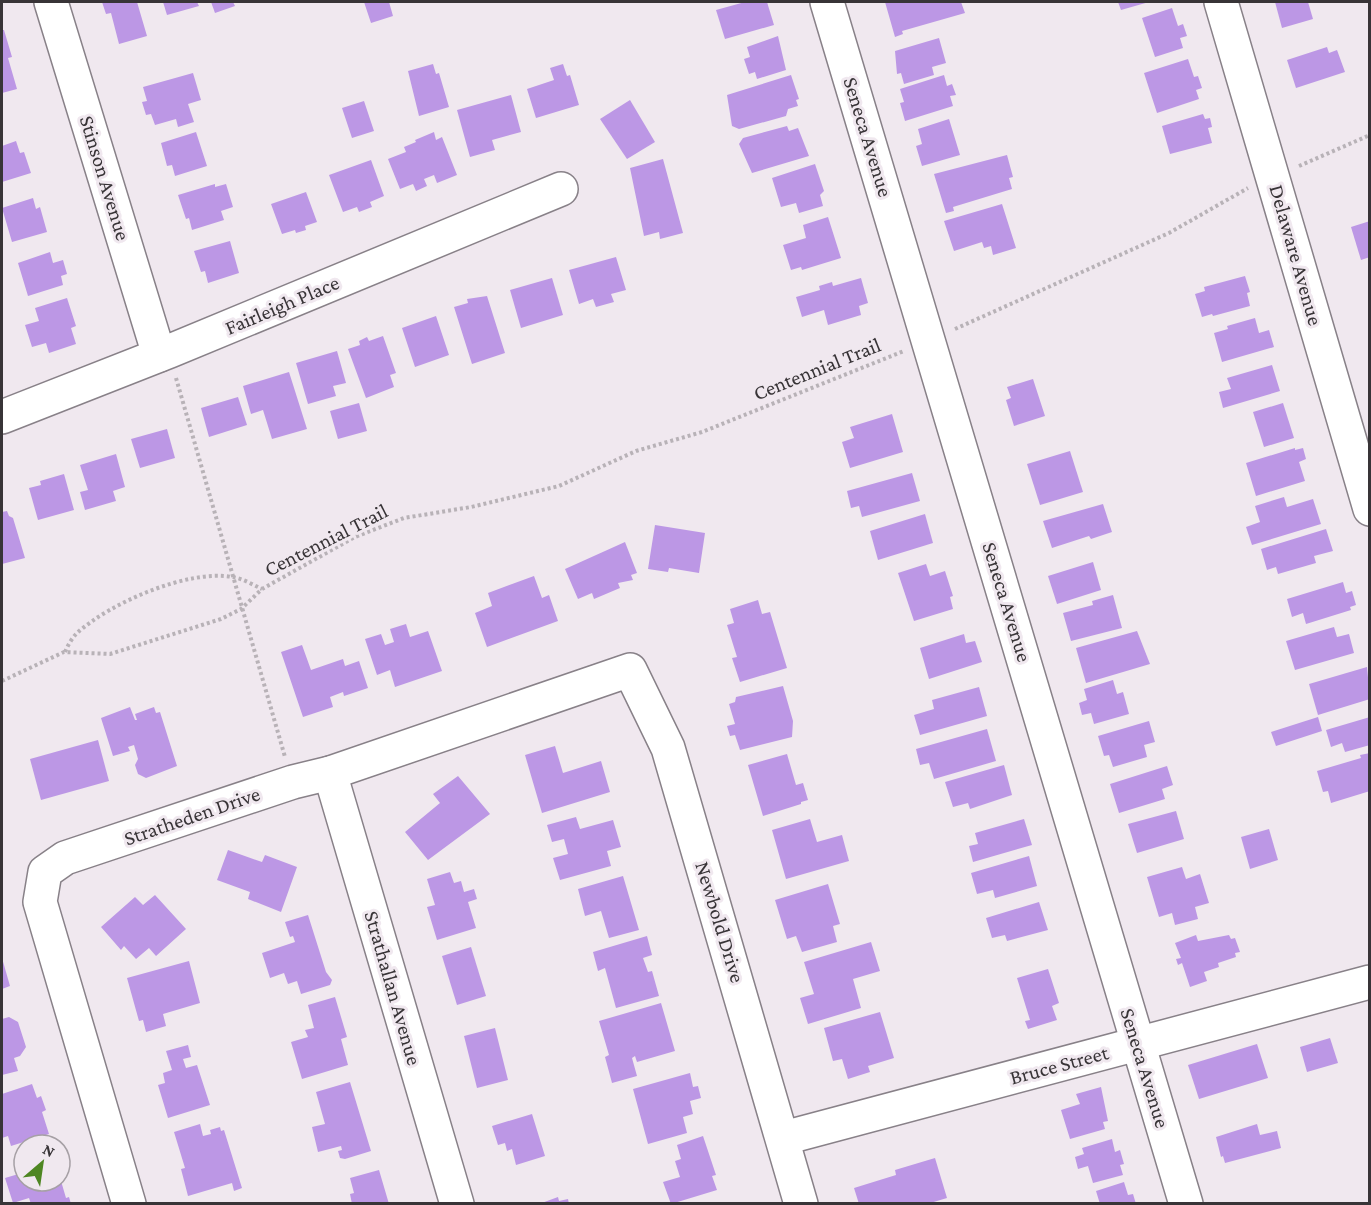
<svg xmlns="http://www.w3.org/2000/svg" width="1371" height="1205" viewBox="0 0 1371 1205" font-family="'Crimson Pro',serif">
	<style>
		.building { fill: #bc97e5 }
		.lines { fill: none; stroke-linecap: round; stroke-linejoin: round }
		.minor-casing { stroke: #888188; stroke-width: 36 }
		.path { stroke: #b8b2b7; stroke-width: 4; stroke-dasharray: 3 3; stroke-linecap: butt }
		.minor { stroke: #fff; stroke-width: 33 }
		.labels { text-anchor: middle; stroke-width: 6; stroke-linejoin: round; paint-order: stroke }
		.street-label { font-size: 21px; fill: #383437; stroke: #f0e8ef }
	</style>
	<rect width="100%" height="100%" fill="#f0e8ef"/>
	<!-- building -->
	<g class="building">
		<path d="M102,2H137L147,36L119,44L111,13L106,14Z"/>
		<path d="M163,2H197L199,6L167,15Z"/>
		<path d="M211,2H233L235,6L215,13Z"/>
		<path d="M364,2H389L393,16L371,23Z"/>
		<path d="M745,2H767L774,25L725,39L716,10Z"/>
		<path d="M885,2H961L965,13L902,31L903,34L895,37Z"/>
		<path d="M1118,2H1149L1121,10Z"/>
		<path d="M1275,2H1308L1313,19L1282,28Z"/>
		<path d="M1172,8L1178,26L1183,24L1187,36L1180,38L1183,48L1155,57L1142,18Z"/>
		<path d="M2,30H4L12,57L8,58L17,89L2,93Z"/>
		<path d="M778,36L786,70L757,79L755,72L749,74L744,59L750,57L747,47Z"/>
		<path d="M939,38L946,63L932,67L934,75L904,84L901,73L897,74L895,51Z"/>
		<path d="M1327,47L1329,53L1337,50L1345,72L1296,88L1287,60Z"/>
		<path d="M1188,59L1194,77L1198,76L1202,88L1196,90L1199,99L1157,113L1144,73Z"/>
		<path d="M433,64L436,74L439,73L449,107L419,116L408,71Z"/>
		<path d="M563,64L567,76L570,75L579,105L536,118L527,89L554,80L550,68Z"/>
		<path d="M193,73L201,100L188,104L194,122L178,127L176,119L155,125L151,114L146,115L142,102L147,101L143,87Z"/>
		<path d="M791,75L799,99L796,100L798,106L788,109L786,116L739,129L732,126L727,95Z"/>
		<path d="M944,75L947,86L952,84L956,95L950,96L953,106L905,121L900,103L904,102L900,89Z"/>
		<path d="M511,95L521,132L492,140L495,150L470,157L457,110Z"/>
		<path d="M630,100L655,142L627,159L600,119Z"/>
		<path d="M364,101L374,131L352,138L342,108Z"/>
		<path d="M1203,114L1205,119L1210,118L1212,127L1208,128L1212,143L1170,154L1162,126Z"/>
		<path d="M949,119L960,155L922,166L916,146L922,144L918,129Z"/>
		<path d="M787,126L789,131L798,128L809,156L752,173L739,144L743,138Z"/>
		<path d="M196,132L207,166L175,176L172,165L167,166L161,143Z"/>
		<path d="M434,132L436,140L442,137L457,175L437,183L434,175L424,179L427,186L416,191L413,184L400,189L388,159L406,152L404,147L416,142L415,140Z"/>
		<path d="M16,141L20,153L24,152L31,173L2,182V146Z"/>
		<path d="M1007,155L1013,177L1009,178L1012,189L953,207L954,211L946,213L934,174Z"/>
		<path d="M663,159L683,233L660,239L659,232L644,236L630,168Z"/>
		<path d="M371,160L384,196L370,202L372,207L359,212L357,207L343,212L329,175Z"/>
		<path d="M815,164L824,191L820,195L823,206L799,213L796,203L781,207L772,178Z"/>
		<path d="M215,184V187L226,184L233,207L221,211L224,220L192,230L189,218L186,219L178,195Z"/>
		<path d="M306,192L317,222L305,226L306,230L296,233L295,230L282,234L271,204Z"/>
		<path d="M33,198L36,209L40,207L47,232L12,242L2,208Z"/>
		<path d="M1002,204L1016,248L993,255L991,246L984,248L982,242L954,251L944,221Z"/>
		<path d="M828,217L841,258L802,270L801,267L791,270L783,245L806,238L803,225Z"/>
		<path d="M1370,221V257L1361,260L1351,227Z"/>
		<path d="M230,241L239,273L208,283L205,271L201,272L194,251Z"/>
		<path d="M50,252L53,263L63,260L67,274L61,276L63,285L28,296L18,263Z"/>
		<path d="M616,257L626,290L611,294L614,302L596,307L593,299L579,304L569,270Z"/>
		<path d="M1245,276L1250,292L1247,293L1250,306L1213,316L1212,314L1202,317L1195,294L1205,291L1204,287Z"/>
		<path d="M552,278L563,315L521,328L510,290Z"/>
		<path d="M861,278L868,303L859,306L861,315L828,325L824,310L802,317L796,297L820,290L819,286L832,282L833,286Z"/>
		<path d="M487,296L505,353L472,364L454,307L468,303L467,299Z"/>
		<path d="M67,298L76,326L71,328L76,344L49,353L46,343L32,347L25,325L39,321L35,308Z"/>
		<path d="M436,316L449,355L415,367L402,328Z"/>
		<path d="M1255,318L1259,333L1269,330L1274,347L1222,362L1214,333L1228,329L1227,326Z"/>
		<path d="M383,336L396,373L390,375L394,387L366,398L348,349L360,345L359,341L367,337L369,341Z"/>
		<path d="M337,351L346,383L333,386L336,396L308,404L296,363Z"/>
		<path d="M1272,365L1280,391L1223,408L1219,392L1231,389L1227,378Z"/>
		<path d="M289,372L307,429L272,439L263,410L251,414L243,386Z"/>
		<path d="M1033,379L1045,416L1014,426L1006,400L1011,398L1007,387Z"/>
		<path d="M238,397L247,425L209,437L201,408Z"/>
		<path d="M359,403L367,431L338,439L330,411Z"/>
		<path d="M1283,403L1294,438L1264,447L1253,412Z"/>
		<path d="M892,414L903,452L850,468L842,442L854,438L850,427Z"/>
		<path d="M167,429L175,458L140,468L131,439Z"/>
		<path d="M1295,448V450L1303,448L1306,459L1299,462L1305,481L1256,496L1246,463Z"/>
		<path d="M1070,451L1083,492L1040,505L1027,464Z"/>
		<path d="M116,454L125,487L113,491L116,501L85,510L80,492L88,490L80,465Z"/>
		<path d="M912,473L920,501L862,517L859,506L851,508L847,491Z"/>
		<path d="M64,474L74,510L38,520L29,488L41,485L40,481Z"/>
		<path d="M1284,497L1287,507L1313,499L1321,524L1252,545L1246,527L1260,522L1255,506Z"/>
		<path d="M1103,504L1112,532L1091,539L1089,536L1052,548L1043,521Z"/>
		<path d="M7,511L9,516L13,518L25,558L2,564V512Z"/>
		<path d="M925,514L933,543L878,560L870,531Z"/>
		<path d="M655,525L705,533L699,573L669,568L668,572L648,569Z"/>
		<path d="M1326,529L1333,551L1314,556L1316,563L1278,574L1276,567L1267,570L1261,549Z"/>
		<path d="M625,542L637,573L631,575L633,580L618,583L620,588L594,599L592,593L578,599L565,569Z"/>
		<path d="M1093,562L1101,590L1057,604L1048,576Z"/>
		<path d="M926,564L930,576L945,571L953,596L950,597L953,609L914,621L898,573Z"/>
		<path d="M534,576L542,598L549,595L558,621L487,647L475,613L492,606L488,593Z"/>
		<path d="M1343,582L1346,593L1352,591L1356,605L1350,607L1351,610L1306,624L1303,613L1292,617L1287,599Z"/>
		<path d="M1113,595L1122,628L1071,641L1063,613L1093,605L1092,601Z"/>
		<path d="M758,600L762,614L770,612L787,668L740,682L732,658L737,657L727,625L734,623L730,609Z"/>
		<path d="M406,624L410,637L428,631L442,671L395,687L390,670L377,675L365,639L381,634L385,645L394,642L390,629Z"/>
		<path d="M1334,627L1337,637L1349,634L1354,653L1295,670L1286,641Z"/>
		<path d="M1137,631L1150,664L1086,683L1076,648Z"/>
		<path d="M964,634L966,643L975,641L982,662L929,679L920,648Z"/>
		<path d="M302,645L311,670L343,659L345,666L359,661L368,688L344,696L343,692L330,697L333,707L303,717L281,652Z"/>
		<path d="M1367,667L1370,699L1318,715L1309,684Z"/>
		<path d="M1113,680L1117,694L1123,692L1129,714L1094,724L1091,713L1082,715L1079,703L1087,700L1084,689Z"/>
		<path d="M783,686L793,721L792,737L740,750L735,735L730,736L727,726L735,724L729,704L735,702L736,697Z"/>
		<path d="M979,687L987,716L920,735L914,715L934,709L932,700Z"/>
		<path d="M130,707L135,720H137L135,714L154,707L156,713L160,712L177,766L146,778L138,774L135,765L138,759L134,745L128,747L130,751L113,756L101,718Z"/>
		<path d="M1318,717L1322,731L1276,746L1271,732Z"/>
		<path d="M1370,717V745L1345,752L1342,743L1331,747L1326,730Z"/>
		<path d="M1149,721L1155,742L1144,745L1147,757L1113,767L1109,755L1104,756L1098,736Z"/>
		<path d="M987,729L996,761L934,779L929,763L920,765L916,749Z"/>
		<path d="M98,740L109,781L41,800L30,759Z"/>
		<path d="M555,746L563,773L601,761L610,792L542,813L525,755Z"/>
		<path d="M1370,753V791L1331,803L1328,791L1323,792L1317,771L1361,758L1360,755Z"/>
		<path d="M787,754L796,785L803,783L808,800L801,802V804L763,816L748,765Z"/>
		<path d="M1004,765L1012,795L970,809L968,803L953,807L945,782Z"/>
		<path d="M1167,766L1173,785L1162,789L1165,799L1119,813L1110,784Z"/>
		<path d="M458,776L490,814L428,860L405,832L440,803L433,794Z"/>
		<path d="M1176,811L1184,839L1137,853L1128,824Z"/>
		<path d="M576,817L580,829L613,820L621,847L607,851L611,866L560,880L553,858L568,854L564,839L552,842L547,825Z"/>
		<path d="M810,819L817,842L842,835L849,861L786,879L772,830Z"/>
		<path d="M1024,819L1032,845L973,862L969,846L978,844L975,833Z"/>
		<path d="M1269,829L1278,860L1250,869L1241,837Z"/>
		<path d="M228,850L262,862L265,855L297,867L281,912L248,899L250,892L217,880Z"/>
		<path d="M1029,856L1037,886L995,898L993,890L977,894L971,873Z"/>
		<path d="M1182,867L1186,879L1200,874L1209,903L1195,907L1198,919L1175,925L1172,913L1159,917L1147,877Z"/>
		<path d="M450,872L454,883L461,881L464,892L474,889L477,899L468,902L476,928L437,940L427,907L435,905L427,879Z"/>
		<path d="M623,876L639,930L609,938L601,911L585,916L578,889Z"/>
		<path d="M828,884L840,924L833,926L837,942L802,952L796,936L787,939L775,900Z"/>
		<path d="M155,895L186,929L156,956L149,948L136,959L124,946L121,950L101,927L135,897L143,905Z"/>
		<path d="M1039,902L1048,930L1007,941L1005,935L992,938L986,918Z"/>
		<path d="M308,915L326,972L332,980L330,985L301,994L297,981L288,984L284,973L270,978L262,953L295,942L293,936L290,937L285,922Z"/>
		<path d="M1196,935L1198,941L1229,935L1231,939L1235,938L1240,952L1235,953L1236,957L1218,963L1219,967L1204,972L1207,981L1190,987L1182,963L1178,965L1176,959L1181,958L1175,943Z"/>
		<path d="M647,936L652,955L643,958L648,972L652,971L659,996L616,1008L605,968L598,971L593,952Z"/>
		<path d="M871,942L880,971L853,979L861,1008L808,1024L800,998L814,994L804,962Z"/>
		<path d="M471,947L486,996L457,1005L442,956Z"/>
		<path d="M2,958L10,986L2,989Z"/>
		<path d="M189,961L200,1003L163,1014L166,1026L146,1032L143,1020L139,1021L127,978Z"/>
		<path d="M1048,969L1059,1003L1052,1006L1057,1020L1028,1029L1025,1021L1030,1020L1017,978Z"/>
		<path d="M335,997L347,1037L341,1039L348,1065L302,1079L291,1042L308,1037L305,1030L314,1028L308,1005Z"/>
		<path d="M661,1003L675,1051L637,1062L635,1056L632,1058L637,1076L612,1083L605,1057L609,1055L599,1021Z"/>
		<path d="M880,1012L894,1058L868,1066L870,1072L848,1079L842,1059L833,1061L824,1028Z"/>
		<path d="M9,1017L18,1022L26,1047L20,1056L14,1058L18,1071L2,1075V1019Z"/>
		<path d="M495,1028L508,1080L477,1088L464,1036Z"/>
		<path d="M1330,1038L1338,1063L1307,1072L1300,1047Z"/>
		<path d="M1257,1044L1268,1078L1199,1099L1188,1065Z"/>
		<path d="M188,1045L191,1057L183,1059L186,1068L197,1065L210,1105L168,1118L158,1085L165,1083L163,1073L172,1070L166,1051Z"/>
		<path d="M690,1073L693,1087L698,1086L701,1098L690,1101L693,1114L683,1117L687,1133L648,1144L633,1089Z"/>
		<path d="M350,1082L371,1151L345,1159L340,1158L338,1151L342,1150L341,1146L318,1152L312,1127L325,1124L316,1092Z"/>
		<path d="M32,1084L37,1098L41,1096L46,1110L42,1112L49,1134L11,1146L8,1136L2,1138V1094Z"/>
		<path d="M1101,1087L1108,1121L1103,1122L1105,1129L1070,1139L1061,1110L1080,1104L1076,1094Z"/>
		<path d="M532,1114L545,1156L516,1165L512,1149L507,1151L505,1143L498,1145L492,1126Z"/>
		<path d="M200,1124L203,1136L211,1134L210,1130L220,1127L221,1131L224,1130L242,1188L234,1191L232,1183L188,1196L181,1169L185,1168L174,1132Z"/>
		<path d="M1257,1124L1260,1135L1277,1131L1281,1148L1225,1163L1223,1156L1221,1157L1216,1137Z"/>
		<path d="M703,1136L716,1175L712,1176L717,1190L671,1204L663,1182L680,1177L675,1161L681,1159L677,1145Z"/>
		<path d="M1112,1139L1115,1152L1120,1150L1124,1164L1120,1165L1123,1175L1093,1183L1088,1166L1078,1169L1075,1157L1084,1154L1082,1148Z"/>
		<path d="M24,1153V1181H61L66,1198L69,1197L71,1204H31L29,1198L13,1203L5,1178L22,1173L17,1155Z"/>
		<path d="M935,1158L947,1198L927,1204H859L854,1188L896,1175L895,1170Z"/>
		<path d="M379,1170L389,1204H352L350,1194L354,1193L350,1178Z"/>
		<path d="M1124,1182L1128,1195L1133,1194L1136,1204H1100L1096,1191Z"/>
		<path d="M558,1197L559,1201L568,1199L569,1204H539Z"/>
	</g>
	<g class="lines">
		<defs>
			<g id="minor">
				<path d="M51,2L159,355"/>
				<path d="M827,2L1186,1204"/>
				<path d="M1221,2L1370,509"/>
				<path d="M2,417L170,351L561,189"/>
				<path d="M330,773L457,1204"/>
				<path d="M784,1138L1370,982"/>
				<path d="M129,1204L40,902L45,872L65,858L293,782L330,773L630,670L668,748L801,1204"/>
			</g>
		</defs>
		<!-- minor casing -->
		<use href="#minor" class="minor-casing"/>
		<!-- path -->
		<g class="path">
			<path d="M1299,166L1370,135"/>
			<path d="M955,329L1169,233L1248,188"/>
			<path d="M176,378L285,757"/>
			<path d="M65,652C68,645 72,638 77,633C110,603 188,569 232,577C242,578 253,585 262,589"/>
			<path d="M2,681L64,652L110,654L221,619L241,609L262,589L355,537L404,518L471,507L559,486L636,451L702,432L904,351"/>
		</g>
		<!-- minor -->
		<use href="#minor" class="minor"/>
	</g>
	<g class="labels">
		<!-- street labels -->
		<g class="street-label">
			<text transform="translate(868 137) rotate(73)" y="7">Seneca Avenue</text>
			<text transform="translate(105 178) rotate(73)" y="7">Stinson Avenue</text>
			<text transform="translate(1296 255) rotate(74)" y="7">Delaware Avenue</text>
			<text transform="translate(282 305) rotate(-23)" y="7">Fairleigh Place</text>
			<text transform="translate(817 369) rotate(-22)" y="7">Centennial Trail</text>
			<text transform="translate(326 540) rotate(-27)" y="7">Centennial Trail</text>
			<text transform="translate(1007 602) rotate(73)" y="7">Seneca Avenue</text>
			<text transform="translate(192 816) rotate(-19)" y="7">Stratheden Drive</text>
			<text transform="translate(720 922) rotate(73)" y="7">Newbold Drive</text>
			<text transform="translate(393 988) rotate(74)" y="7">Strathallan Avenue</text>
			<text transform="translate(1059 1065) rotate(-15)" y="7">Bruce Street</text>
			<text transform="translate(1145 1068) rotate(73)" y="7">Seneca Avenue</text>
		</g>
	</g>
	<!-- border -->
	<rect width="1371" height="1205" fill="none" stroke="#383437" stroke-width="6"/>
	<!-- north arrow -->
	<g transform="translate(42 1163) rotate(29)"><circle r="28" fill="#f0e8ef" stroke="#a6a0a5" stroke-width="1.5"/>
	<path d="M0-4.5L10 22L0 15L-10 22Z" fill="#4e8622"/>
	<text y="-9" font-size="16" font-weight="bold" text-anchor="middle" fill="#383437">N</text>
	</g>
</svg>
